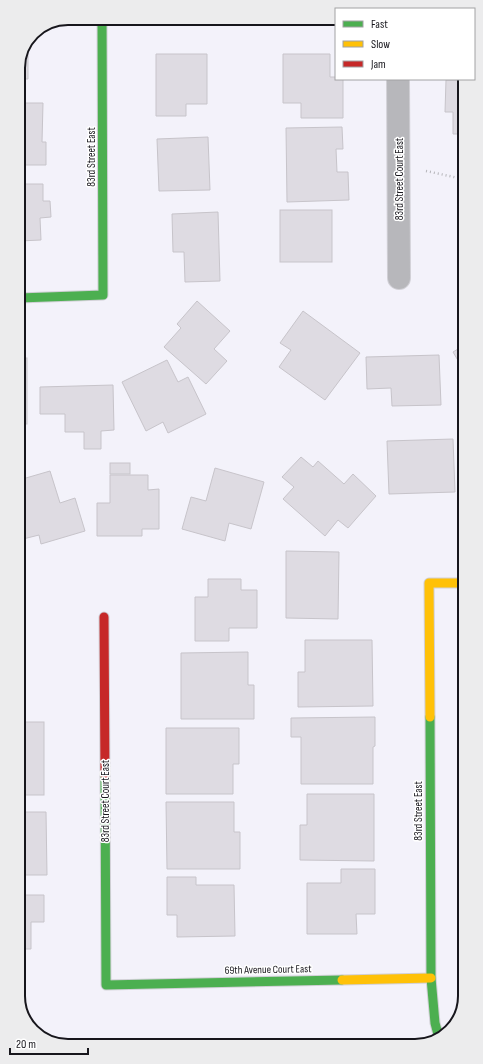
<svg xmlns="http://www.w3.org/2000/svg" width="483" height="1064" viewBox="0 0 483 1064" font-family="'Sofia Sans Condensed',sans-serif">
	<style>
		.building { fill: #dedbe2; stroke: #c7c4ca }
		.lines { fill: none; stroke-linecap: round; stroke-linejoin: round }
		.street-casing { stroke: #d1d0d6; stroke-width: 24 }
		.fast-casing { stroke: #d1d0d6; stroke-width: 11 }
		.slow-casing { stroke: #d1d0d6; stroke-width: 11 }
		.jam-casing { stroke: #d1d0d6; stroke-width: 11 }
		.path { stroke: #b5b5b9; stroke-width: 2.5; stroke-dasharray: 1 3; stroke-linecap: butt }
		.street { stroke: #b7b7bb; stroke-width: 22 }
		.fast { stroke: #4caf50; stroke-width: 9 }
		.slow { stroke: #ffc107; stroke-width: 9 }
		.jam { stroke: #c62828; stroke-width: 9 }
		.labels { text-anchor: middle; stroke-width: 3; stroke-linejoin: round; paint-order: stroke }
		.street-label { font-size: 11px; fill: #17161c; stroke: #fff }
		.rim { fill: none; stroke: #17161c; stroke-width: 2 }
	</style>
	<rect width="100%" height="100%" fill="#f3f2fa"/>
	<!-- building -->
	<g class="building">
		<path d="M28,44V79H18V65Z"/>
		<path d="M156,54H207V104H186V116H156Z"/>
		<path d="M283,54H330V77H336V79H343V118H301V103H283Z"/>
		<path d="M446,80H462V134H453V112H445Z"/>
		<path d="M18,103H43L42,142H46V165H18Z"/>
		<path d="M342,127L343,149H336L337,172H348L349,200L287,202L286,128Z"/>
		<path d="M208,137L210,190L159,191L157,139Z"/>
		<path d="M18,184H43V201H50L51,217L40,218L41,240L19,241Z"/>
		<rect x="280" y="210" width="52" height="52"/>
		<path d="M218,212L220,281L185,282L184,252H173L172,214Z"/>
		<path d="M197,301L230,331L214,349L227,361L206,384L164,347L181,328L177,324Z"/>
		<path d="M303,311L360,353L325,400L279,367L291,350L280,343Z"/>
		<path d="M463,346V369L453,352Z"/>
		<path d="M439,355L441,405L392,406L391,388L367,389L366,357Z"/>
		<rect x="19" y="358" width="8" height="66"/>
		<path d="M167,360L178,382L188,377L206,414L168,433L163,422L146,431L122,382Z"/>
		<path d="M113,385L114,430L101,431V449H84V432H65V414H40V387Z"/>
		<path d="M453,439L455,492L389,494L387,441Z"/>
		<path d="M301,457L313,467L318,461L344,484L353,474L376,496L348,528L338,520L325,536L283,499L294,487L282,477Z"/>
		<rect x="110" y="463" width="20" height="11"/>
		<path d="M215,468L264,482L251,529L229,523L225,541L182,529L191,497L206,501Z"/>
		<path d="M50,471L60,503L75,498L85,531L41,544L39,535L19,540V480Z"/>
		<path d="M110,475H148V490L159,489V529H142V536H97V503H110Z"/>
		<path d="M286,551L339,552L338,619L286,618Z"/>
		<path d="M208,579H241V590H257V628H229V641H195V597H208Z"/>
		<rect x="20" y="630" width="2" height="75"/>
		<path d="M305,640H372L373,706L298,707V672H305Z"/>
		<path d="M248,652V685H254V719H181V653Z"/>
		<path d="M375,717V746L373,747V784H301V737H291V718Z"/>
		<rect x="20" y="722" width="24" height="73"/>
		<path d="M166,728H239V764H233V794H166Z"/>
		<path d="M307,794H374V861L300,860V825H307Z"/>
		<path d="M166,802H234V832H240V869H167Z"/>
		<path d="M20,812H46L47,875H20Z"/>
		<path d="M341,869H375V914H356L357,934H307V883H341Z"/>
		<path d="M167,877H196V885H234L235,936L177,937V915H167Z"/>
		<path d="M20,895H44V922H31V949H21Z"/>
		<path d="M21,985H23L22,1014L21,1012Z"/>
		<path d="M371,1039V1044H343V1041Z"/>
		<path d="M245,1041V1045H201V1042Z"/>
		<path d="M319,1041V1044L253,1045V1042Z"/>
	</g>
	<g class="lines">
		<defs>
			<path id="street" d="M398,79L399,278"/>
			<g id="fast">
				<path d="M19,298L103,295L102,18"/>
				<path d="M430,717L431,978L435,1023L439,1038"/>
				<path d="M105,775L106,985L342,980"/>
			</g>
			<g id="slow">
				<path d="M430,717L429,583H464"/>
				<path d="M342,980L431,978"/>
			</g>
			<path id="jam" d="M104,617L105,775"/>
		</defs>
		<!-- street casing -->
		<use href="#street" class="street-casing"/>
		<!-- fast casing -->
		<use href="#fast" class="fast-casing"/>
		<!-- slow casing -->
		<use href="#slow" class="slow-casing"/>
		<!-- jam casing -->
		<use href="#jam" class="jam-casing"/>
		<!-- path -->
		<path class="path" d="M426,171L463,179"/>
		<!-- street -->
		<use href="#street" class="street"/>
		<!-- fast -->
		<use href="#fast" class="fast"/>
		<!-- slow -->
		<use href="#slow" class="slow"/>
		<!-- jam -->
		<use href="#jam" class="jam"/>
	</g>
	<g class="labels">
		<!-- street labels -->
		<g class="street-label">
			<text transform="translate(91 157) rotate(-90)" y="4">83rd Street East</text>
			<text transform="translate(399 179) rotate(-90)" y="4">83rd Street Court East</text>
			<text transform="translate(105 801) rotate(-90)" y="4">83rd Street Court East</text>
			<text transform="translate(418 811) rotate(-90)" y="4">83rd Street East</text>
			<text transform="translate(268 969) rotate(-1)" y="4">69th Avenue Court East</text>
		</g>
	</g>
	<!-- crop -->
	<path d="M0 0H483V1064H0ZM68 25H415A43 43 0 0 1 458 68V996A43 43 0 0 1 415 1039H68A43 43 0 0 1 25 996V68A43 43 0 0 1 68 25Z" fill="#ececed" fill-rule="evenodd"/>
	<path class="rim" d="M68 25H415A43 43 0 0 1 458 68V996A43 43 0 0 1 415 1039H68A43 43 0 0 1 25 996V68A43 43 0 0 1 68 25Z"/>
	<!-- legend -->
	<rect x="335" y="8" width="140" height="72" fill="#ffffff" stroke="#a2a2a4"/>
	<rect x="343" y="21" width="20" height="6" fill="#4caf50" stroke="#a2a2a4"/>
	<text x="371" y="28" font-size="12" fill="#17161c">Fast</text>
	<rect x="343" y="41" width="20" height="6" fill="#ffc107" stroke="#a2a2a4"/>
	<text x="371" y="48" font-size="12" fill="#17161c">Slow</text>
	<rect x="343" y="61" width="20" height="6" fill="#c62828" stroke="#a2a2a4"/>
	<text x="371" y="68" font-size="12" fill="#17161c">Jam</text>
	<!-- scale -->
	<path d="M10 1048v6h78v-6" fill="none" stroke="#17161c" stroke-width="2"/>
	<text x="16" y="1048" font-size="12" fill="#17161c" stroke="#ffffff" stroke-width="3" paint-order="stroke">20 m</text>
</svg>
